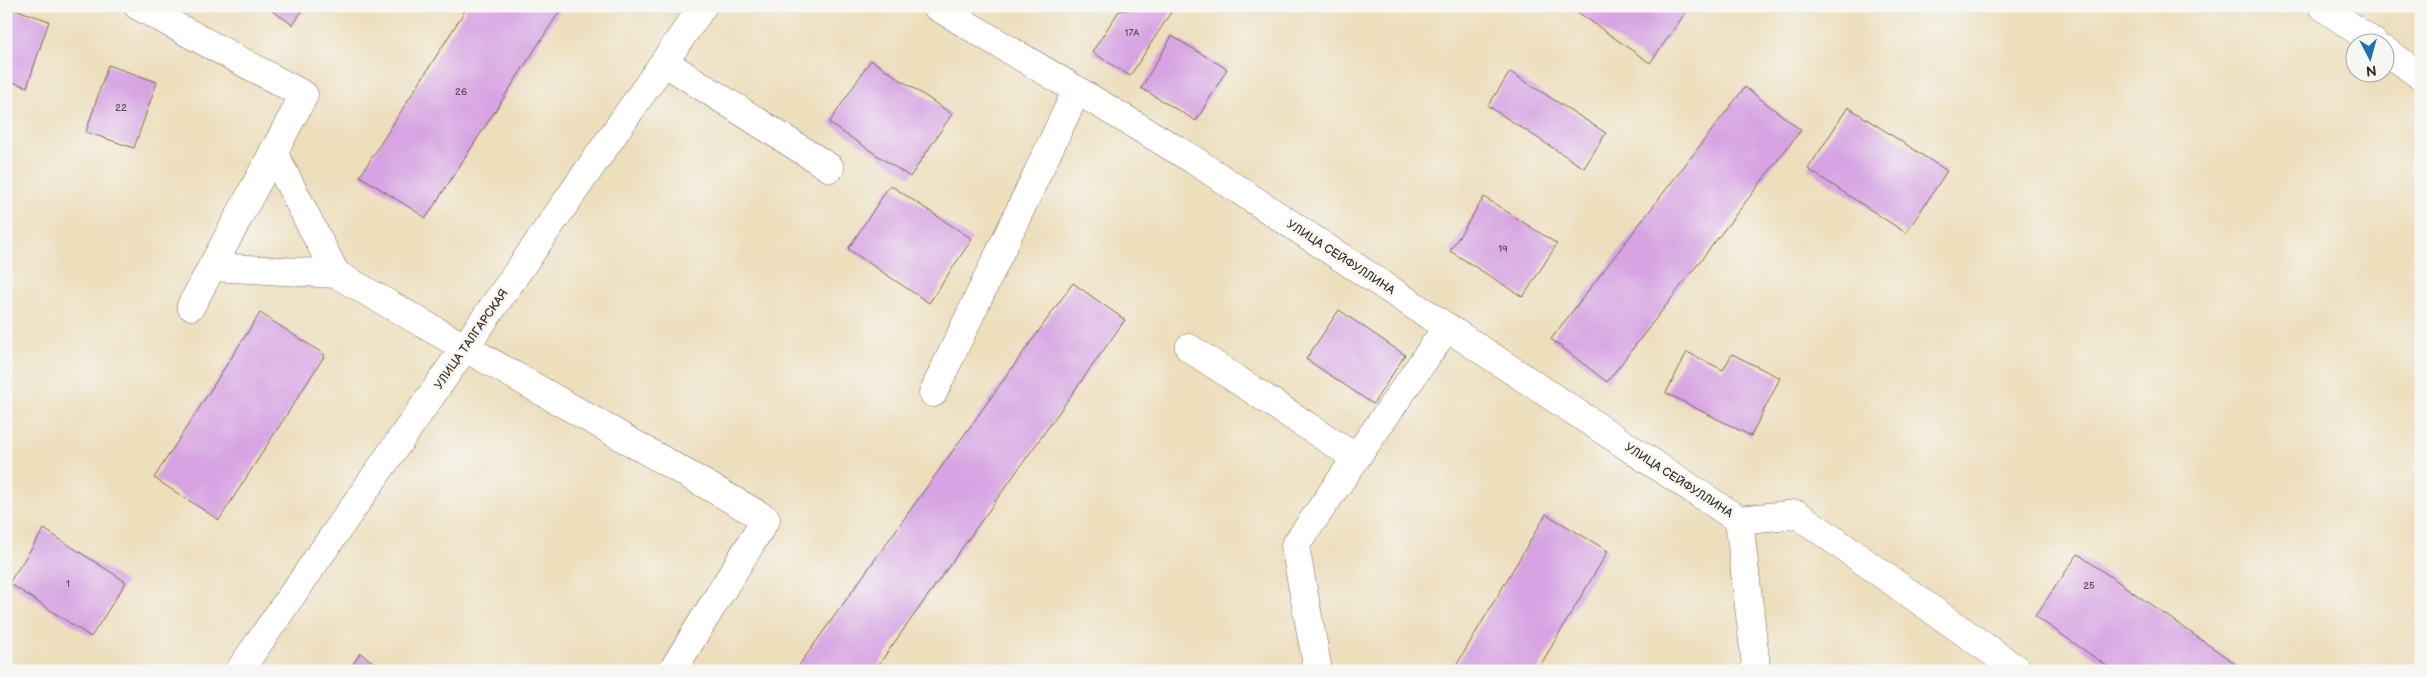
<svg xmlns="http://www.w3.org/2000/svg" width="2427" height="677" viewBox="0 0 2427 677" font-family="'Balsamiq Sans',sans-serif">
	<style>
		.building { fill: #d7a3e3 }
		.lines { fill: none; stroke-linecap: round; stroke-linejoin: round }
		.minor-casing { stroke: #796955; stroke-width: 29 }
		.minor { stroke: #fff; stroke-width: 28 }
		.labels { text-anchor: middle; stroke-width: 5; stroke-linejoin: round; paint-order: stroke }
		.number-label { font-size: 10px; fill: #62484f }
		.street-label { font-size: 12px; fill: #3b2a1e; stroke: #f6f6f2 }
	</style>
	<rect width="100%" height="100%" fill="#f6f6f2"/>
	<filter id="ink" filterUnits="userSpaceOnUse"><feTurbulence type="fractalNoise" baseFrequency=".02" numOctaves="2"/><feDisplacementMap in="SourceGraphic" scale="10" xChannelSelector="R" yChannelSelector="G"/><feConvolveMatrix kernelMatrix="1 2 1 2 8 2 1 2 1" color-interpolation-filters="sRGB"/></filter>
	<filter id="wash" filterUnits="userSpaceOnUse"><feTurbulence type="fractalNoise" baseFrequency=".0096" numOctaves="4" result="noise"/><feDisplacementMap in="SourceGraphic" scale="20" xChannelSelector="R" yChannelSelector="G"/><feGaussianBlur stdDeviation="1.12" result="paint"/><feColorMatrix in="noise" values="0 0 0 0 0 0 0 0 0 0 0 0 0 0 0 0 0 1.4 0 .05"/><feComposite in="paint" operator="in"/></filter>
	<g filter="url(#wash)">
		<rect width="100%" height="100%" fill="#eddebc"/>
		<g id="blocks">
			<!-- building -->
			<g class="building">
				<path d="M6,6L49,21L27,87L6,80Z"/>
				<path d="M265,6H305L293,25Z"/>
				<path d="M468,6H563L426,218L360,176Z"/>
				<path d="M1135,6H1175L1130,76L1092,52L1119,11L1133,9Z"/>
				<path d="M1569,6H1678L1686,12L1650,63Z"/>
				<path d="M1172,36L1227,69L1196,121L1141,88Z"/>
				<path d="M871,60L952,114L910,177L829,123Z"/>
				<path d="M108,65L157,82L134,148L86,132Z"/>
				<path d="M1510,72L1606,133L1584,168L1488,106Z"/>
				<path d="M1745,87L1801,130L1607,382L1551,339Z"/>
				<path d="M1848,107L1947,171L1906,233L1808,169Z"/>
				<path d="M890,185L972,239L929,303L848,249Z"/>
				<path d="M1484,197L1557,244L1523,297L1450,251Z"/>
				<path d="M1073,283L1125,320L874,671H795Z"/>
				<path d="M1339,310L1405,355L1373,404L1306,359Z"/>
				<path d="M260,313L325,355L219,520L154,478Z"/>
				<path d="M1687,352L1723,370L1732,354L1780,378L1751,436L1666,393Z"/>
				<path d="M1546,514L1608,551L1537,671H1453Z"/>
				<path d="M44,529L126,582L91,637L9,583Z"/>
				<path d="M2078,554L2236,664L2231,671H2114L2035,616Z"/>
				<path d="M360,653L386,671H349Z"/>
			</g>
		</g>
	</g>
	<g filter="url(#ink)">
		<use href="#blocks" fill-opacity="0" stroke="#796955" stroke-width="1"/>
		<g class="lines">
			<defs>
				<g id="minor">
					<path d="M138,6L304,95L191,306"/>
					<path d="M936,6L1192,159L1739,520"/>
					<path d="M2322,6L2373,42"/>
					<path d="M2384,50L2421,76"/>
					<path d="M664,62L830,168"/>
					<path d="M273,152L336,274L766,519L672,671"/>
					<path d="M212,267L336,274"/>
					<path d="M1189,348L1356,458"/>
					<path d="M933,393L1077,90"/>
					<path d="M1739,520L1797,514L2019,671"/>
					<path d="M1739,520L1756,667L1753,671"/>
					<path d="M239,671L703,6"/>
					<path d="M1313,671L1317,665L1295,546L1447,327"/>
				</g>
			</defs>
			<!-- minor casing -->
			<use href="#minor" class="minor-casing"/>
			<!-- minor -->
			<use href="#minor" class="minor"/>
		</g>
	</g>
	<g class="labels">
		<!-- number labels -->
		<g class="number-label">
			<text x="1132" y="36">17А</text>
			<text x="461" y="95">26</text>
			<text x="121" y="111">22</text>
			<text x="1503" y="252">19</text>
			<text x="68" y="587">1</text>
			<text x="2089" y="589">25</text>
		</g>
		<!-- street labels -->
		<g class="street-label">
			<text transform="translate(1341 257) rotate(33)" y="4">УЛИЦА СЕЙФУЛЛИНА</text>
			<text transform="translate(471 339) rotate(-55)" y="4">УЛИЦА ТАЛГАРСКАЯ</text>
			<text transform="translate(1679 480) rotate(33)" y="4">УЛИЦА СЕЙФУЛЛИНА</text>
		</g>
	</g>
	<!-- margin -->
	<rect width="2427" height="677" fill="none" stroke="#f6f6f2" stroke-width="25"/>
	<!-- north arrow -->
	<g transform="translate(2370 58) rotate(174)"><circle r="24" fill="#f6f6f2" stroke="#aba49d"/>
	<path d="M0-4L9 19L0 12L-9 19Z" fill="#1f6fb2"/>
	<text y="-8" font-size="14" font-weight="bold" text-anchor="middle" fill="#3b2a1e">N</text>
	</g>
</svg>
